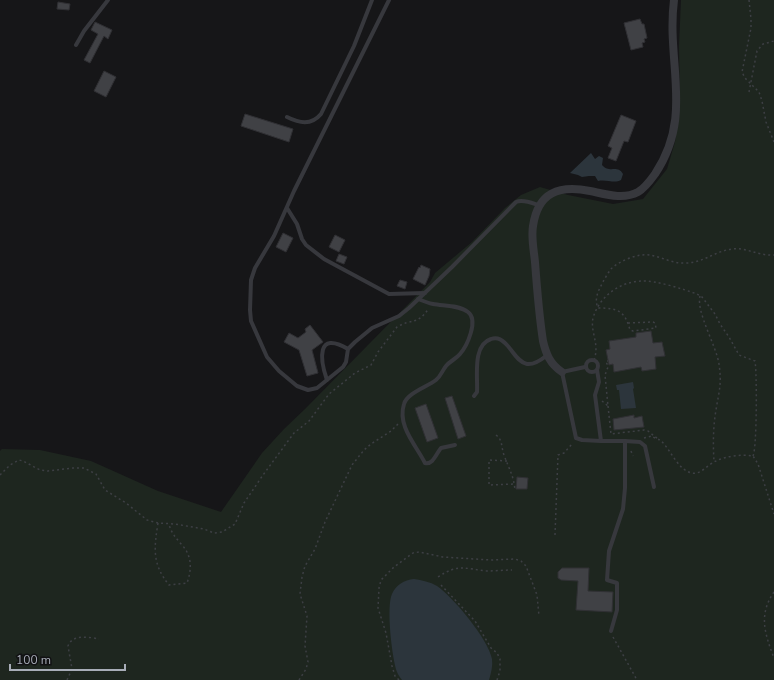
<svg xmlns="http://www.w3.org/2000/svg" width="774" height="680" viewBox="0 0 774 680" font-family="'Nunito Sans',sans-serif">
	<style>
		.green { fill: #1e261f }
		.water { fill: #2c353c }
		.building { fill: #404145; stroke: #303034 }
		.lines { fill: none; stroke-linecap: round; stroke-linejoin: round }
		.path { stroke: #3d3f44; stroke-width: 1.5; stroke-dasharray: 2 3; stroke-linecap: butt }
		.service { stroke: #37383d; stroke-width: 4 }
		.minor { stroke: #37383d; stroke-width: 8 }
	</style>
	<rect width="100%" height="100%" fill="#161618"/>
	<!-- green -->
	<path class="green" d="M681,0H774V680H0V451L2,449L40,450L91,461L158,491L221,512L262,453L284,429L305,409L430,282L435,273L472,242L505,208L521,195L540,187L568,195L613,204L643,199L667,169L675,142L680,105L679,46Z"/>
	<!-- water -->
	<g class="water">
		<path d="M591,153L595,159L599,156L603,158L602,165C610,174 617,164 623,174L621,180C614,184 607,179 598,181L595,176H589L582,177L578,175L570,173Z"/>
		<path d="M633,382L634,388L633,389L636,408L621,409L619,390H617L616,385Z"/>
		<path d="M414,579C422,580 430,582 437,586C454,598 488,639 492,659C493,666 491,673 489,680H402C400,677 398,675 397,672C392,658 386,607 392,594C396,585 404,580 414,579Z"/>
	</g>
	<!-- building -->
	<g class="building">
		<path d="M58,2L70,4L69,10L57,9Z"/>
		<path d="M640,19L642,24H644L647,38L644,39L645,42L642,43L643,47L631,50L624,23Z"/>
		<path d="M95,22L112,30L108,39L104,36L90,63L84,60L98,34L91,30Z"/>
		<path d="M104,71L116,77L106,97L94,91Z"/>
		<path d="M245,114L293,129L289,142L241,126Z"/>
		<path d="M621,115L636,121L628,142L624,141L616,161L608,158L612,148L608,146Z"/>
		<path d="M283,233L293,238L286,252L276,247Z"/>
		<path d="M335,235L345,240L339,252L329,247Z"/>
		<path d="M339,254L347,257L344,264L336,261Z"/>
		<path d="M421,265L430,269L429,276L425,285L413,279L419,267L420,268Z"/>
		<path d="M400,280L407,282L405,289L397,286Z"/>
		<path d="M310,325L323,342L312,350L318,373L307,376L299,350L284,342L289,333L298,338L306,332L305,329Z"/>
		<path d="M651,331L653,343L662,342L665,356L655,357L656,369L642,371L641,367L614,372L613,364L609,365L606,350L610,349L609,341L636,337V333Z"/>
		<path d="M452,396L466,436L458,439L445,398Z"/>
		<path d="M426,404L438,438L427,442L415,408Z"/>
		<path d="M634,415V418L642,416L644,427L614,430L613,419Z"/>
		<path d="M517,477L528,478L527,489H516Z"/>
		<path d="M562,568H589L588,591L613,592L612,612L576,610L578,581L561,580L558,578V572Z"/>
	</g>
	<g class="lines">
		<!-- path -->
		<g class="path">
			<path d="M749,0L751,19V28L742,72L745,78L759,92L762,101L766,122L774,142"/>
			<path d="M749,92L757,51L763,44L774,41"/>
			<path d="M700,296C696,312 716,345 719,364C722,384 719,391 716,410C713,427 713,445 714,462"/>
			<path d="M628,323L653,322L655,323L656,328L633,331L630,330C625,311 618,308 598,308C594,299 598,291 603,282C605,278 608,273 611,269C619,261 638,253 650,255C662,257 673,264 686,263C703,263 715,251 732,249C747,247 757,256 774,255"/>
			<path d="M594,360C600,344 590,332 593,318C599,297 619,282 641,281C655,280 683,289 697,294L702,297L715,314L720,324L729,337L739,355L755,361C757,372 757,448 753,456"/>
			<path d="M602,401L608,406L605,375L608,367L606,361H608"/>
			<path d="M608,406L611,434L644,430L648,431L658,439"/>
			<path d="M496,435C503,440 501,447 504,455C509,469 514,476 515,491"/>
			<path d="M644,438L652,436C654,438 658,439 660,440C671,449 677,470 692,473C701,475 708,464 716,461C726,456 742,454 753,456L758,464L774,514"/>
			<path d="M631,451L633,456"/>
			<path d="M507,461L489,460V485L515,484"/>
			<path d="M0,475L10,465L19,460L23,461L40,470L48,471L73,468H84L96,474L105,490L126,503L147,520L158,523L175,524L204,529L214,533L222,532L235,524L244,503L263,475L294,433L309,421L329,394L355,373L371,365L378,352L397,327C412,318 417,326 429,308"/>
			<path d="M158,523C154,548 152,564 169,585L187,583C192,569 192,556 182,545C176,538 171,533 169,524"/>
			<path d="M555,535L558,455L564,453L573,443"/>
			<path d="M438,577C459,563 465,569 487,571C495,571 504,570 512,570"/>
			<path d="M441,585L475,621L491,648L497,653L500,659V671L497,680"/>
			<path d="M774,592C758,615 765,634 774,658"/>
			<path d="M613,637L637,680"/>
			<path d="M67,680L72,669L68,646C72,634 89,637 99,639"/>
			<path d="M299,680L306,669L308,662L305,646L307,616L300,594L302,577L305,566L315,549L325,522L352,465L364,450L371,444L391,431L399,423"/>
			<path d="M399,680L395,676L392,666L386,633L378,608L379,588L381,580L394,567L413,553L419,552L443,557L491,560L515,559L521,561L526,566L537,595L539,616"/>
		</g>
		<!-- service -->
		<g class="service">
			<path d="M389,0L294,191L274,236L255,268L251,280L250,310L251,321L267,357L279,371L297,386L308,390L317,388L343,367L346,362L348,349L355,342L372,328L399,316L409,308L452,267L516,202C523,199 532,203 538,205"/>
			<path d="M76,45L84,31L108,0"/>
			<path d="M287,117C299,123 311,126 321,114L354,46L372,0"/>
			<path d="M287,208L297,224L302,239L306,245L324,259L389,294L425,293"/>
			<path d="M418,299C423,301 428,303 433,304C444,306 459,305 468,312C479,320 467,346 460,354C456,359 450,361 446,366C442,371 441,376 436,380C427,387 407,393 404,404C397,426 416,445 425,463C433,465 436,454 441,448L455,445"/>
			<circle cx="592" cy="366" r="6"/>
			<path d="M585,367L562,372L576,438L582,440L601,441L595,395L599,382L597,370"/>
			<path d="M327,380C320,360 316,330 348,349"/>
			<path d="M474,396L477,392C478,377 472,345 491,339C496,337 501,339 505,343C512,349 517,362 527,364C534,365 541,360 546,356"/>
			<path d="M601,441H625V488L623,509L609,551L607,580L617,583V610L611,631"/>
			<path d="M625,441L640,442L645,446L654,487"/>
		</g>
		<!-- minor -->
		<path class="minor" d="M562,372C550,364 546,354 543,341C539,315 537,289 535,262C534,251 531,238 533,226C538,192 559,185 590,191C605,194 623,200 638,192C645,188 650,181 655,174C694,116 666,63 674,0"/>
	</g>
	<!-- scale -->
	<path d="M10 664v6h115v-6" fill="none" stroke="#a8adb8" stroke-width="2"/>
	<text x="16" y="664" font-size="12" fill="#a8adb8" stroke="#111113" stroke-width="3" paint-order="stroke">100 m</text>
</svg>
